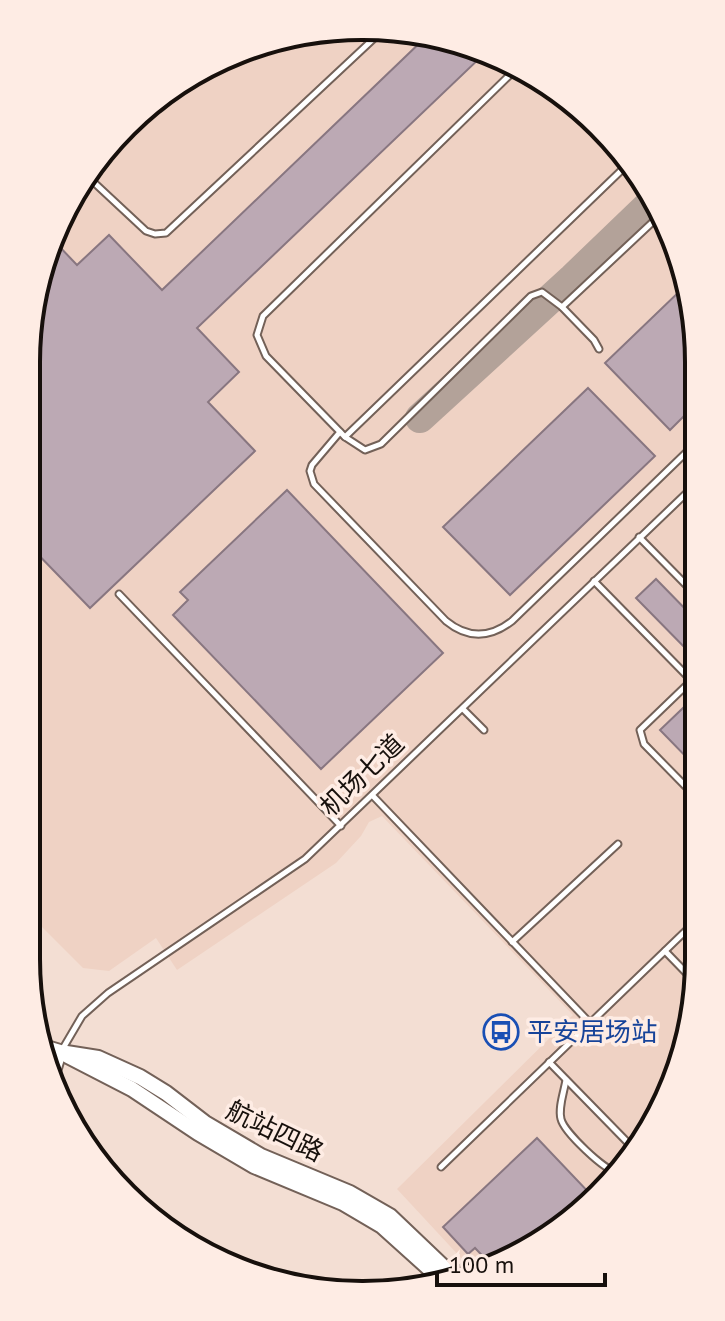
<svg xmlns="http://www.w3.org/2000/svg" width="725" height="1321" viewBox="0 0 725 1321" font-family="'PT Sans','Noto Sans SC',sans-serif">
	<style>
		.built { fill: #efd2c4 }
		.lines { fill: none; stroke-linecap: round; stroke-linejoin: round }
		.taxiway { stroke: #b3a299; stroke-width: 30 }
		.building { fill: #bca9b4; stroke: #887680; stroke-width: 2 }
		.service-casing { stroke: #736158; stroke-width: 9 }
		.tertiary-casing { stroke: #736158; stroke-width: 16 }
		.secondary-casing { stroke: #736158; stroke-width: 18 }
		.service { stroke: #fff; stroke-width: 5 }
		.tertiary { stroke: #fff; stroke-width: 12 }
		.secondary { stroke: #fff; stroke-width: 14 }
		.labels { text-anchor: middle; stroke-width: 7; stroke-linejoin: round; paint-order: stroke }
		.street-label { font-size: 26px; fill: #17100c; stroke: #feece4 }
		.transit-label { font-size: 26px; fill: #164399; stroke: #feece4; text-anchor: start }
		.rim { fill: none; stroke: #17100c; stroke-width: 4 }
	</style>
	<rect width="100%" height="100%" fill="#f3ded3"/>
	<!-- built -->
	<path class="built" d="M406,29L530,71L642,175L696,319L698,980L654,1126L585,1211L492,1269L475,1273L397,1189L573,1015L382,816L369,822L361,836L336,863L177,970L156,938L109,971L83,968L26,911L27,341L71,195L157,96L275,38Z"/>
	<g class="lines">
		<!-- taxiway -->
		<g class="taxiway">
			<path d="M155,99L158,95"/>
			<path d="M420,418L573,278L652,202"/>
		</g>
	</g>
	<!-- building -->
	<g class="building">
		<path d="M427,36L483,55L197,328L239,372L208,402L255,451L90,608L26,542L27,341L56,243L77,265L109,235L162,290Z"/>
		<path d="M684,287L696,319V404L670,430L605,363Z"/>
		<path d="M588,388L655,456L510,595L443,527Z"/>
		<path d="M287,490L443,653L321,769L173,615L188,600L180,592Z"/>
		<path d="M656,579L697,621V660L636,598Z"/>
		<path d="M683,708L697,723L698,769L660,730Z"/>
		<path d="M537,1138L595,1199L585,1211L494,1268L475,1248L468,1254L443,1227Z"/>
	</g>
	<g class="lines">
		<defs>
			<g id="service">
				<path d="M518,67L263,316L257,335L266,356L345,437L365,450L381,444L531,296L542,292L562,307L658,217"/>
				<path d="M87,176L146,231L155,234L166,233L383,30"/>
				<path d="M562,307L594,340L599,349"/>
				<path d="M340,432L312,465L310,471L314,484L446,621C468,639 490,638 512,621L697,442"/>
				<path d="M345,437L629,163"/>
				<path d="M639,537L697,596"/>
				<path d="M594,581L697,686"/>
				<path d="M119,594L341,826"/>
				<path d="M692,680L640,730L644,744L698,799"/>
				<path d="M463,709L484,730"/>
				<path d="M373,796L590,1023"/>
				<path d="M512,942L618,844"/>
				<path d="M665,951L697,984"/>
				<path d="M62,1050L82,1016L108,993L305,859L697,483"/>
				<path d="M549,1062L635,1150"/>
				<path d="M566,1080C564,1092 558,1108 561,1119C564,1132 605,1171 617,1172"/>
				<path d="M441,1167L698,919"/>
			</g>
			<path id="tertiary" d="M51,1081L60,1052"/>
			<g id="secondary">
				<path d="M40,1046L60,1052L98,1058L140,1077L166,1093L205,1123L261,1156L350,1193L390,1216L455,1278"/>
				<path d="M68,1056L132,1089L198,1133L254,1166L343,1203L382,1226L443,1281"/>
			</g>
		</defs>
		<!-- service casing -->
		<use href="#service" class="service-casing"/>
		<!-- tertiary casing -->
		<use href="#tertiary" class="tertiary-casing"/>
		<!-- secondary casing -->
		<use href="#secondary" class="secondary-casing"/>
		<!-- service -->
		<use href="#service" class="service"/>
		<!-- tertiary -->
		<use href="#tertiary" class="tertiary"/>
		<!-- secondary -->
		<use href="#secondary" class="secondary"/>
	</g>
	<!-- icons -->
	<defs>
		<symbol id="bus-ring" viewBox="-11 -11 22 22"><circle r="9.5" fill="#feece4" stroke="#1a4fb4" stroke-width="1.5"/><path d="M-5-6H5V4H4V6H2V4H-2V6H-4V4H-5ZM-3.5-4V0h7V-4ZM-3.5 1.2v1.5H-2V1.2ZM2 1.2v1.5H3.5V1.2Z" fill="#1a4fb4"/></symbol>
	</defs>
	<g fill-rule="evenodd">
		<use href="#bus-ring" x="481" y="1012" width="40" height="40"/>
	</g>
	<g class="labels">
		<!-- street labels -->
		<g class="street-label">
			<text transform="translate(362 775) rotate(-44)" y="9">机场七道</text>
			<text transform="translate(275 1131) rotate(26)" y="9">航站四路</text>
		</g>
		<!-- transit labels -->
		<g class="transit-label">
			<text x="527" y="1041">平安居场站</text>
		</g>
	</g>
	<!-- crop -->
	<path d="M0 0H725V1321H0ZM362 40H363A322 322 0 0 1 685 362V959A322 322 0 0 1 363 1281H362A322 322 0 0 1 40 959V362A322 322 0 0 1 362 40Z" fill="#feece4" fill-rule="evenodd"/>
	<path class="rim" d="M362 40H363A322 322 0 0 1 685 362V959A322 322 0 0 1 363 1281H362A322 322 0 0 1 40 959V362A322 322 0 0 1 362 40Z"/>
	<!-- scale -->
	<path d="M437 1273v12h168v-12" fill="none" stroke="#17100c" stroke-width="4"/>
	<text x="449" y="1273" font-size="24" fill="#17100c" stroke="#feece4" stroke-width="6" paint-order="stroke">100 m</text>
</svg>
